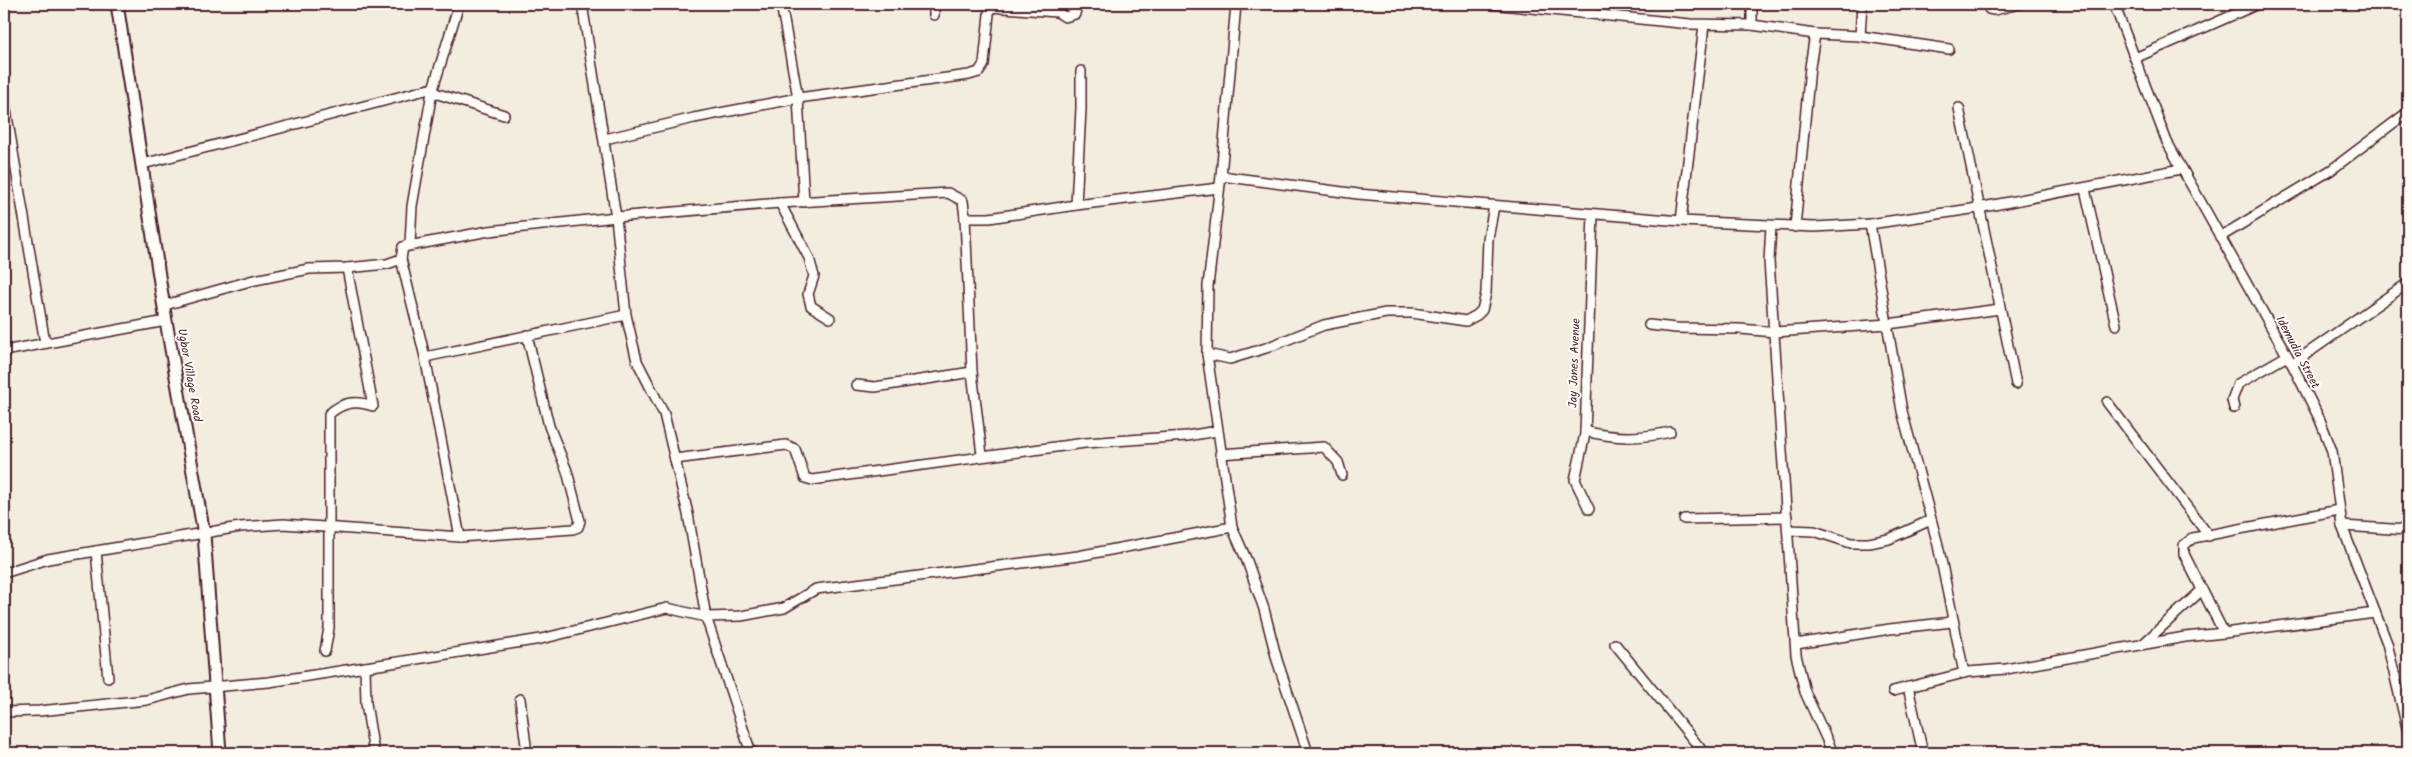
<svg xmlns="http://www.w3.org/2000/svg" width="2412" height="757" viewBox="0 0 2412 757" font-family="Kalam,sans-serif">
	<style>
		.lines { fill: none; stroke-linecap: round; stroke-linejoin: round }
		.minor-casing { stroke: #4a1f2b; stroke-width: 12 }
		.tertiary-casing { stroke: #4a1f2b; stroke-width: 15 }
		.minor { stroke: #fdfcf7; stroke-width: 9 }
		.tertiary { stroke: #fdfcf7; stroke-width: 11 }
		.labels { text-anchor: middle; stroke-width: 4; stroke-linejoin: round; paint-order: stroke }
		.street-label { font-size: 12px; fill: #4a1f2b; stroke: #fdfcf7 }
	</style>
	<rect width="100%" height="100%" fill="#f3eddf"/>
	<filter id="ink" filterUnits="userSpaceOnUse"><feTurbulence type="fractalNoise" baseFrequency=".02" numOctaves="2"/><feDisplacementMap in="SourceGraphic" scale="10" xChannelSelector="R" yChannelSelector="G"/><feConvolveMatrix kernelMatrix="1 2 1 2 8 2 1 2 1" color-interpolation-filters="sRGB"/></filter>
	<g filter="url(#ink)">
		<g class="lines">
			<defs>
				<g id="minor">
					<path d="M582,4L616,217L626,315L637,361L664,414L688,514L706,617L751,753"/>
					<path d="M781,4L798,98L804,202"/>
					<path d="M934,4V15"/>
					<path d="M1236,4L1221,176L1208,286L1207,354L1232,527L1247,561L1264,609L1277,660L1308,753"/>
					<path d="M1491,4L1690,24L1752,25"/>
					<path d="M1752,4V25L1815,34L1810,67L1795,227"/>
					<path d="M1987,4L1989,9L1994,10L2019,4"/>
					<path d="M2114,4L2167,142L2292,364L2320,420L2332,451L2342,526L2387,643L2408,732"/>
					<path d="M990,7L1057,12L1065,17L1075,14L1077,4"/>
					<path d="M1815,34L1860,36L1949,49"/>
					<path d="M1860,36L1862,4"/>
					<path d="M2135,58L2258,4"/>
					<path d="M432,92L504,115"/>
					<path d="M4,98L45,343"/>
					<path d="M1959,108L2016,384"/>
					<path d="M605,139L694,118L798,98L969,75L979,72L984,64L990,4"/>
					<path d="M143,164L433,88"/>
					<path d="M1221,176L1358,194L1681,221L1814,227L1870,224L1978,208L2181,169"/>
					<path d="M2085,189L2116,325"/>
					<path d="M780,203L809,258L814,276L808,294L811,306L830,318"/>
					<path d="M1076,205L1081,109V71"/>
					<path d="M965,218H989L1076,205L1219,188"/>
					<path d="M1681,221L1704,25"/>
					<path d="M1870,224L1902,411L1938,545L1964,673"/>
					<path d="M1771,226L1769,261L1796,655L1805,692L1833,753"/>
					<path d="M2220,237L2331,170L2408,112"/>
					<path d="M403,247L489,231L616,217L780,203L948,193L963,201L965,218L972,372L982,455"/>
					<path d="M401,259L425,357L460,537"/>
					<path d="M165,305L250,281L309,269L347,268L387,264L401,259L403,247L410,244L412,206L432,92L459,4"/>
					<path d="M1649,325L1676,328L1740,329L1775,332L1888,324L2000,309"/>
					<path d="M4,351L166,321"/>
					<path d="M1207,354L1230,359L1266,348L1324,325L1386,313H1412L1466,321L1477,315L1482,310L1486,293L1488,239L1494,206"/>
					<path d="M425,357L626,315"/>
					<path d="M2292,364L2408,283"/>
					<path d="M856,385L875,387L972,372"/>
					<path d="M2107,402L2209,536"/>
					<path d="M2234,408L2232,400L2238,384L2287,356"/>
					<path d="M1585,431C1614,439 1640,439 1670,432"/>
					<path d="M1220,454L1324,447L1338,462L1342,475"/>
					<path d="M675,459L786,445L795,449L805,478L812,480L1085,443L1187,436L1217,431"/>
					<path d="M1589,509L1575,480L1585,434L1593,214"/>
					<path d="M1684,519L1787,517"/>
					<path d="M2342,526L2408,530"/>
					<path d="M1788,530L1814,531L1851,543H1869L1889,539L1931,520"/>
					<path d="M96,551L108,678"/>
					<path d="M4,573L48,559L240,527L283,524L460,537L573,529L578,527L580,521L567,471L549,426L527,335"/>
					<path d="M2224,633L2375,613"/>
					<path d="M1615,644L1704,753"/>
					<path d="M1796,644L1890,629L1952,622"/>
					<path d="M2143,644L2202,590"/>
					<path d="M325,651L329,628V414C343,402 355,400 373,406L347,268"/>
					<path d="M365,667L366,703L374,753"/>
					<path d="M1908,687L1923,753"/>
					<path d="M1893,691L1968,672L2006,669L2185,637L2224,633L2184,554V545L2193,538L2339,510"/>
					<path d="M520,699L527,753"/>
					<path d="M4,712L39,711L147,700L189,689L269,682L398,662L541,639L667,608L706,617L741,616L784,608L816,589L1078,556L1232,527"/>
				</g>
				<path id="tertiary" d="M117,4L166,321L204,534L220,753"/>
			</defs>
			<!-- minor casing -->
			<use href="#minor" class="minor-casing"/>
			<!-- tertiary casing -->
			<use href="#tertiary" class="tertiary-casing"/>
			<!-- minor -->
			<use href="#minor" class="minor"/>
			<!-- tertiary -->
			<use href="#tertiary" class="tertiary"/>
		</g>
	</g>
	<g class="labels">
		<!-- street labels -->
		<g class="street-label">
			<text transform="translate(2298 352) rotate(62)" y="4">Idemudia Street</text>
			<text transform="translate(1574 363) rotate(-88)" y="4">Jay Jones Avenue</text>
			<text transform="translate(190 375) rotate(80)" y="4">Ugbor Village Road</text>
		</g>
	</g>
	<!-- margin -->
	<rect width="2412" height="757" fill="none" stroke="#fdfcf7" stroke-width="20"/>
	<rect x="10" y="10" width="2392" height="737" fill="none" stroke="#4a1f2b" stroke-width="2" filter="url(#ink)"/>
</svg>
